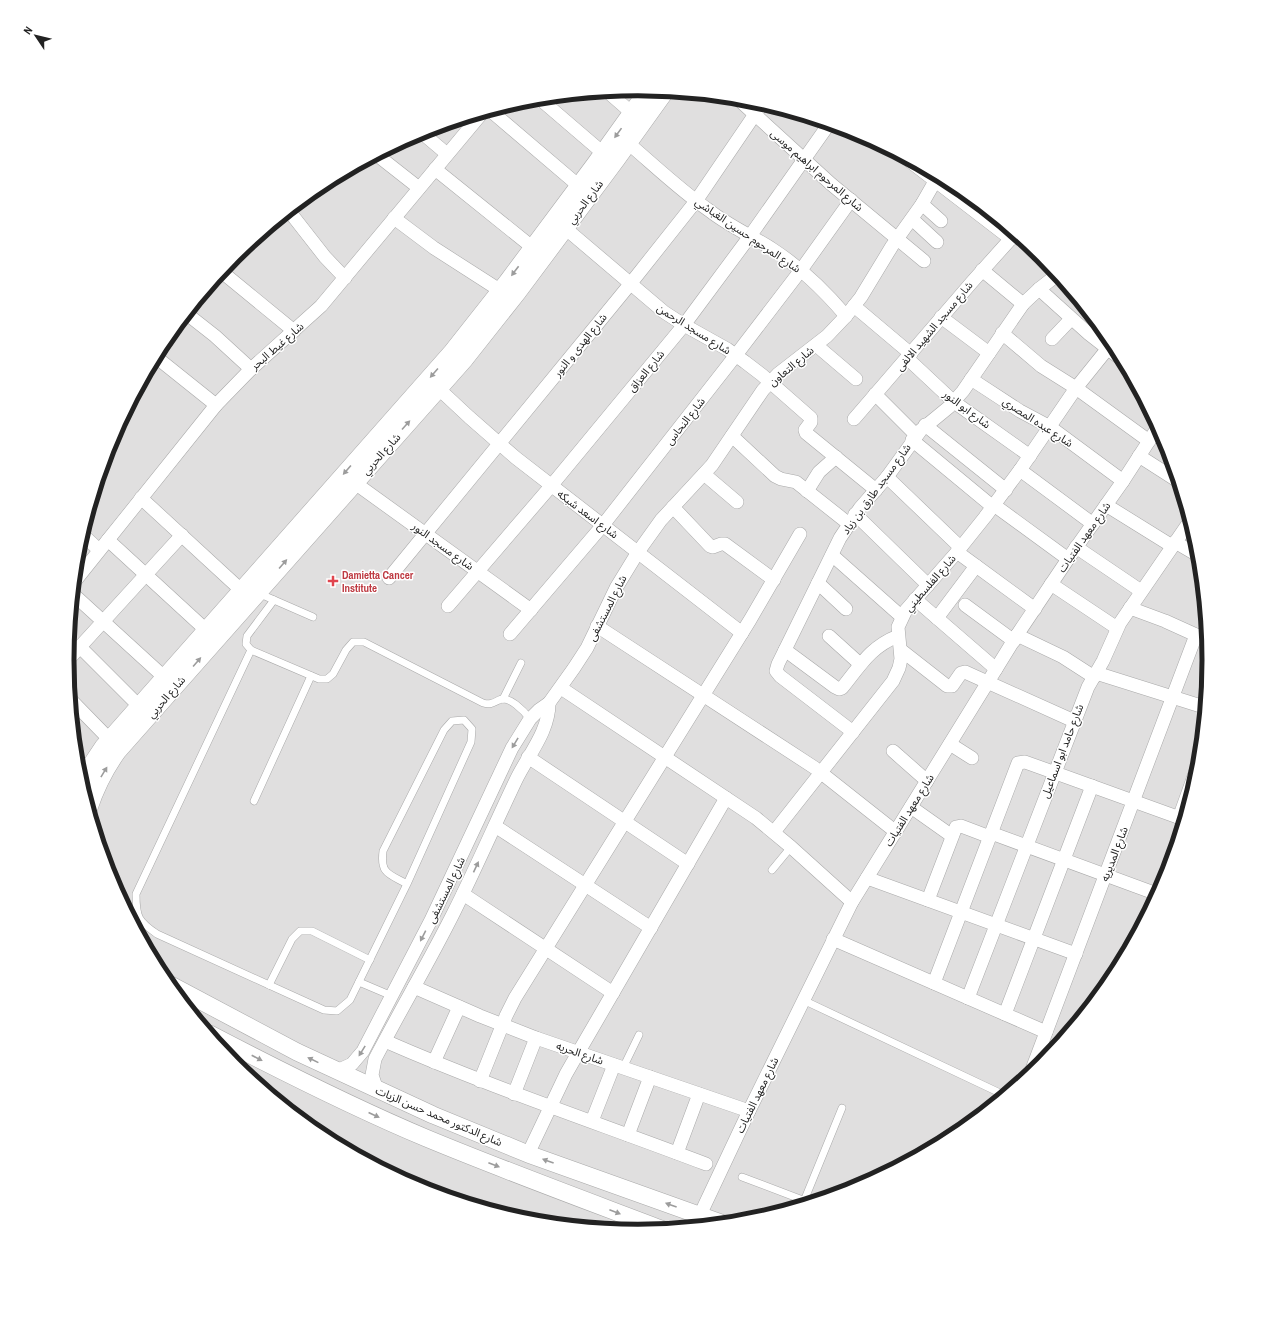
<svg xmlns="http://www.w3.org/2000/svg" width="1276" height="1320" viewBox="0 0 1276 1320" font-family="'Archivo Narrow','Noto Sans Arabic',sans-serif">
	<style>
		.residential { fill: #e0dfdf }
		.water { fill: #aad3df }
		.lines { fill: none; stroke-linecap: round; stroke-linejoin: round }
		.service-casing { stroke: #a9a9a9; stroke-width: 8 }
		.minor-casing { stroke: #a9a9a9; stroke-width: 14 }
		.tertiary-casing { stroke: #a9a9a9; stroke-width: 18 }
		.service { stroke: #fff; stroke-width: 7 }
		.minor { stroke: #fff; stroke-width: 13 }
		.tertiary { stroke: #fff; stroke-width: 17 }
		.oneway { fill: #9c9c9c }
		.health-dot { fill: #e0444e; stroke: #fff; stroke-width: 1.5 }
		.labels { text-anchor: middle; stroke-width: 3; stroke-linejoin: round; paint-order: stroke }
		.street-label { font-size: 11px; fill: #222; stroke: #fff }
		.health-label { font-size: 11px; font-weight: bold; fill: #be3a42; stroke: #fff; text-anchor: start }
		.rim { fill: none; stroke: #222; stroke-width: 5 }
	</style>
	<rect width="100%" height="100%" fill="#f2efe9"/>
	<!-- residential -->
	<circle class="residential" cx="638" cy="660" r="569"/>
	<!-- water -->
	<path class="water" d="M369,1161C405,1173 439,1190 474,1204L419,1187Z"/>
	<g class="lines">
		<defs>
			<g id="service">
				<path d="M258,593L313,617"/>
				<path d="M274,600L247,636L246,644L251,650L319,679H327L333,674L346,650L353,642H364L483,703C490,705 493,703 499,700C509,695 524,711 530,719"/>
				<path d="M251,650L136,894C136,917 138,921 157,934L324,1010L337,1011L350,1000L407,884L471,742L472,729L464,720L452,721L444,730L383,851C380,874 389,874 407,884"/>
				<path d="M503,699L521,663"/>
				<path d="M254,801L311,676"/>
				<path d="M772,870L791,847"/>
				<path d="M359,982L392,996"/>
				<path d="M269,985L292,939L300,931H312L370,960"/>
				<path d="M803,1000L1000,1093"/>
				<path d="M623,1068L639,1035"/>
				<path d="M742,1177L808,1202"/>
				<path d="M804,1201L842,1108"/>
			</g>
			<g id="minor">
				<path d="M608,92L632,113"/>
				<path d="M540,99L603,153"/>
				<path d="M738,99L831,184L924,261"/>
				<path d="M491,111L579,186"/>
				<path d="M421,132L447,154"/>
				<path d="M628,143C655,166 681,191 710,211C729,226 752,236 772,249C800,267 824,290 846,316"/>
				<path d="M377,155L419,188"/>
				<path d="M907,159L1011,239"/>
				<path d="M435,169L532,247"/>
				<path d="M922,204L941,221"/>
				<path d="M289,211L325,257L345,278"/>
				<path d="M394,218L434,248L501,291"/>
				<path d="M912,219L937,242"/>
				<path d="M565,228L664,312L684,325L727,349L745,362L762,375L811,418V422L805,430L806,433L876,490"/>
				<path d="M982,270L1023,304"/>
				<path d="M222,272L294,331"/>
				<path d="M1039,289L1089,334L1121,359"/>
				<path d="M854,306L911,354"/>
				<path d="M187,314L215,336L251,369"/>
				<path d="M941,317L989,353"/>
				<path d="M1002,333L1041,366L1076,388L1149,441"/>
				<path d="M1052,339L1071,319"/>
				<path d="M816,345L856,379"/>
				<path d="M156,357L216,405"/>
				<path d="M907,358L954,402L1030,456"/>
				<path d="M971,379L1020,411L1050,427L1123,481"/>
				<path d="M439,389L469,417L516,458L742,633"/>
				<path d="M875,394L916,435"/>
				<path d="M854,419L972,282L1015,234"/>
				<path d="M925,425L1006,490"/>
				<path d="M732,436L775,476L781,479L796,482L849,524"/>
				<path d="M912,440L993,507"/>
				<path d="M1139,456L1178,481"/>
				<path d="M1020,470L1093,524"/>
				<path d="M704,474L737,502"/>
				<path d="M887,477L960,547"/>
				<path d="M355,483L531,610"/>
				<path d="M807,491L819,472L836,457"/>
				<path d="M141,498L241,590"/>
				<path d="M994,505L1068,559"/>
				<path d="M1106,505L1172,546"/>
				<path d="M673,507L710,546L713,547L721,544H725L774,580"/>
				<path d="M855,514L928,585"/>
				<path d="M82,534L99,550"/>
				<path d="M108,540L206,630"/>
				<path d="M1175,542L1199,556"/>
				<path d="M1076,547L1141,591"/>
				<path d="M957,552L1035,609"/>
				<path d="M832,555L902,617"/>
				<path d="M389,578L631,283L696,201L762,104"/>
				<path d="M75,581L216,405L251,369L321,306L482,113"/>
				<path d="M818,583L846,609"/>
				<path d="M1051,584L1117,628"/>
				<path d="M73,594L164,677"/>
				<path d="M915,599L996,669"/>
				<path d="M965,605L1014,641"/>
				<path d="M448,606L551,486L684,325L750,236L829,124"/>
				<path d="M1130,608L1165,621L1207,640"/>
				<path d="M937,618L976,566"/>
				<path d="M597,626L815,768L896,832"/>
				<path d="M510,634L603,525L736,355L801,270L851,200"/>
				<path d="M1017,635L1063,657L1094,677"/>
				<path d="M829,636L860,664"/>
				<path d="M80,647L139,706"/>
				<path d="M785,650L835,687L839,689L842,688C860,666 870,647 898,636"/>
				<path d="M901,650L947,686H952L961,673L965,672L1074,721"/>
				<path d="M67,661L182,535"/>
				<path d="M1096,673L1204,707"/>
				<path d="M561,688L756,818L791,847L852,902"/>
				<path d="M71,700L110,740"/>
				<path d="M853,732L780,676L776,671L778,664L840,538L860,508L887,477L921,430L949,407L963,391L1023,304L1039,289L1057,275"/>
				<path d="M950,744L972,758"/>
				<path d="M893,751L927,781"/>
				<path d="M528,757L688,864"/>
				<path d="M911,807L952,836"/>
				<path d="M1179,818L1199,762"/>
				<path d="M495,826L651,928"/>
				<path d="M774,832L893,681L899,668L901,659L898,627L906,610L957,552L985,517L1020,470L1076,388L1113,342"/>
				<path d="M991,833L1157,894"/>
				<path d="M867,878L1076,954"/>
				<path d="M463,894L613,993"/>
				<path d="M928,900L956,827L961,826L990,837"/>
				<path d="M833,939L1046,1032"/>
				<path d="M934,983L1018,763L1025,762L1183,819"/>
				<path d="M414,987L480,1016L536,1038L749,1111"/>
				<path d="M968,998L1088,687L1103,661L1120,623L1190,521"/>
				<path d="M1005,1014L1092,786"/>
				<path d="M385,1041C490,1087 598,1123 706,1164"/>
				<path d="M434,1062L459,1007"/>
				<path d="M337,1071L352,1064L363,1051L431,920L512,748L530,719L539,710L549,703L574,668L587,648L616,588L638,552L661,520L712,465L763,390L778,374L827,336L846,316L861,297L892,246L922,204L938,176"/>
				<path d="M1031,1072L1196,635"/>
				<path d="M480,1081L506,1016L515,998L750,620L800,534"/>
				<path d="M377,1090L372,1075L375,1059C401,1009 429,962 454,912C476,868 495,824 516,780C528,755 549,732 549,703"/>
				<path d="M514,1094L536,1038"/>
				<path d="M592,1121L614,1065"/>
				<path d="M628,1135L650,1077"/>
				<path d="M677,1153L699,1094"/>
				<path d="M528,1154L566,1074L578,1053L726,798"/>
				<path d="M700,1215L749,1111L852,902L1017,635L1068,559L1123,481L1158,427"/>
			</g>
			<g id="tertiary">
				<path d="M81,783L91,765L103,747L451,353L507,282L595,164L648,90"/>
				<path d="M89,808C96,787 105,769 118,751L465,359L518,292L617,159L665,92"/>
				<path d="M169,984L297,1052L433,1115L528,1154L721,1223"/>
				<path d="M210,1034C281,1071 352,1107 426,1138C503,1170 582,1199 661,1229"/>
			</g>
		</defs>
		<!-- service casing -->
		<use href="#service" class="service-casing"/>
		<!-- minor casing -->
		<use href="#minor" class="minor-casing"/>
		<!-- tertiary casing -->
		<use href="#tertiary" class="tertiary-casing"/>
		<!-- service -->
		<use href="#service" class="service"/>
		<!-- minor -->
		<use href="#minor" class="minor"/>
		<!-- tertiary -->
		<use href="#tertiary" class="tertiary"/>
	</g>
	<!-- one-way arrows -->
	<defs><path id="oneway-solid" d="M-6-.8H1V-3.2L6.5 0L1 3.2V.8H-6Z"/></defs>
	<g class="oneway">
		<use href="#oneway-solid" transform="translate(618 133) rotate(126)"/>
		<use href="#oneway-solid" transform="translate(515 271) rotate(127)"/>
		<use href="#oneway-solid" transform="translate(434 373) rotate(131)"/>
		<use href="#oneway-solid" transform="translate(406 425) rotate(-48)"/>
		<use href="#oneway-solid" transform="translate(347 470) rotate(131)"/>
		<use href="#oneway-solid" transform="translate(283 564) rotate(-49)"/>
		<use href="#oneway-solid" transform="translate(197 662) rotate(-49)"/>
		<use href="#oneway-solid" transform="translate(515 743) rotate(121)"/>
		<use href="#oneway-solid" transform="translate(104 772) rotate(-59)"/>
		<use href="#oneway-solid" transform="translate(476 867) rotate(-65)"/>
		<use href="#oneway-solid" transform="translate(423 936) rotate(117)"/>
		<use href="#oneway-solid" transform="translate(362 1051) rotate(122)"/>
		<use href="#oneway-solid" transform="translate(257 1058) rotate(27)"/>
		<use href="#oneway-solid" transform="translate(313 1060) rotate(-154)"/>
		<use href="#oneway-solid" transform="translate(374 1115) rotate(25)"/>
		<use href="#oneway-solid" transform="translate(548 1161) rotate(-160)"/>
		<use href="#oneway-solid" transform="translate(494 1165) rotate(21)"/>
		<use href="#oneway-solid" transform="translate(671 1205) rotate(-160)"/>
		<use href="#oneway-solid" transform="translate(615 1212) rotate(21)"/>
	</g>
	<!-- markers -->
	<path class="health-dot" d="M331 575h4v4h4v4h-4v4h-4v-4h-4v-4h4z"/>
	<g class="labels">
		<!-- street labels -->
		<g class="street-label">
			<text transform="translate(817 170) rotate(41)" y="4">شارع المرحوم ابراهيم موسى</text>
			<text transform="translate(585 202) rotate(-53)" y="4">شارع الحربي</text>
			<text transform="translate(748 235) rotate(34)" y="4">شارع المرحوم حسين الغباشي</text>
			<text transform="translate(934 326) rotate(-50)" y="4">شارع مسجد الشهيد الالفى</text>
			<text transform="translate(694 329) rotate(32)" y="4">شارع مسجد الرحمن</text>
			<text transform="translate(580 345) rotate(-51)" y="4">شارع الهدى و النور</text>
			<text transform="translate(277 346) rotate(-41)" y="4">شارع غيط البحر</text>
			<text transform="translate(791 366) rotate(-40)" y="4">شارع التعاون</text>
			<text transform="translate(646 371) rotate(-51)" y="4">شارع العزاق</text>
			<text transform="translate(967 409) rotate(37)" y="4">شارع ابو النور</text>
			<text transform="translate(685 421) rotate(-52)" y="4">شارع النحاس</text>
			<text transform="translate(1038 422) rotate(33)" y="4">شارع عبده المصري</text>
			<text transform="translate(381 454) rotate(-48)" y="4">شارع الحربي</text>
			<text transform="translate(876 489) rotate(-54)" y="4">شارع مسجد طارق بن زياد</text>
			<text transform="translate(588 514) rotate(37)" y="4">شارع اسعد شبكه</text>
			<text transform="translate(1084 537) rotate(-55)" y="4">شارع معهد الفتيات</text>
			<text transform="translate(443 546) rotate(36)" y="4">شارع مسجد النور</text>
			<text transform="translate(930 583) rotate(-49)" y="4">شارع الفلسطيني</text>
			<text transform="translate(607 608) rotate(-63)" y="4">شارع المستشفى</text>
			<text transform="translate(166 697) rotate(-49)" y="4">شارع الحربي</text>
			<text transform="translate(1062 751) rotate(-69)" y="4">شارع حامد ابو اسماعيل</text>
			<text transform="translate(909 810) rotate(-58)" y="4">شارع معهد الفتيات</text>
			<text transform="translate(1114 854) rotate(-69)" y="4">شارع المديريه</text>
			<text transform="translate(446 890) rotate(-64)" y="4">شارع المستشفى</text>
			<text transform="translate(580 1053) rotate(19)" y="4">شارع الحريه</text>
			<text transform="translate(757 1095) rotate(-64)" y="4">شارع معهد الفتيات</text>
			<text transform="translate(439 1116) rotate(23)" y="4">شارع الدكتور محمد حسن الزيات</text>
		</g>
		<!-- health labels -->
		<g class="health-label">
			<text x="342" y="579">Damietta Cancer<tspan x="342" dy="13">Institute</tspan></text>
		</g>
	</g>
	<!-- crop -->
	<path d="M0 0H1276V1320H0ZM74 660a564 564 0 1 1 1128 0a564 564 0 1 1-1128 0Z" fill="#fff" fill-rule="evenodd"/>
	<path class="rim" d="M74 660a564 564 0 1 1 1128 0a564 564 0 1 1-1128 0Z"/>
	<!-- north arrow -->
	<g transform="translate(36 36) rotate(305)" stroke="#ffffff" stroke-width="3" paint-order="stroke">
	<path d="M0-3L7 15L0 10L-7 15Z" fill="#222222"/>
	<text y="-6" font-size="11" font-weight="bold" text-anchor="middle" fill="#222222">N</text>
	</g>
</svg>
